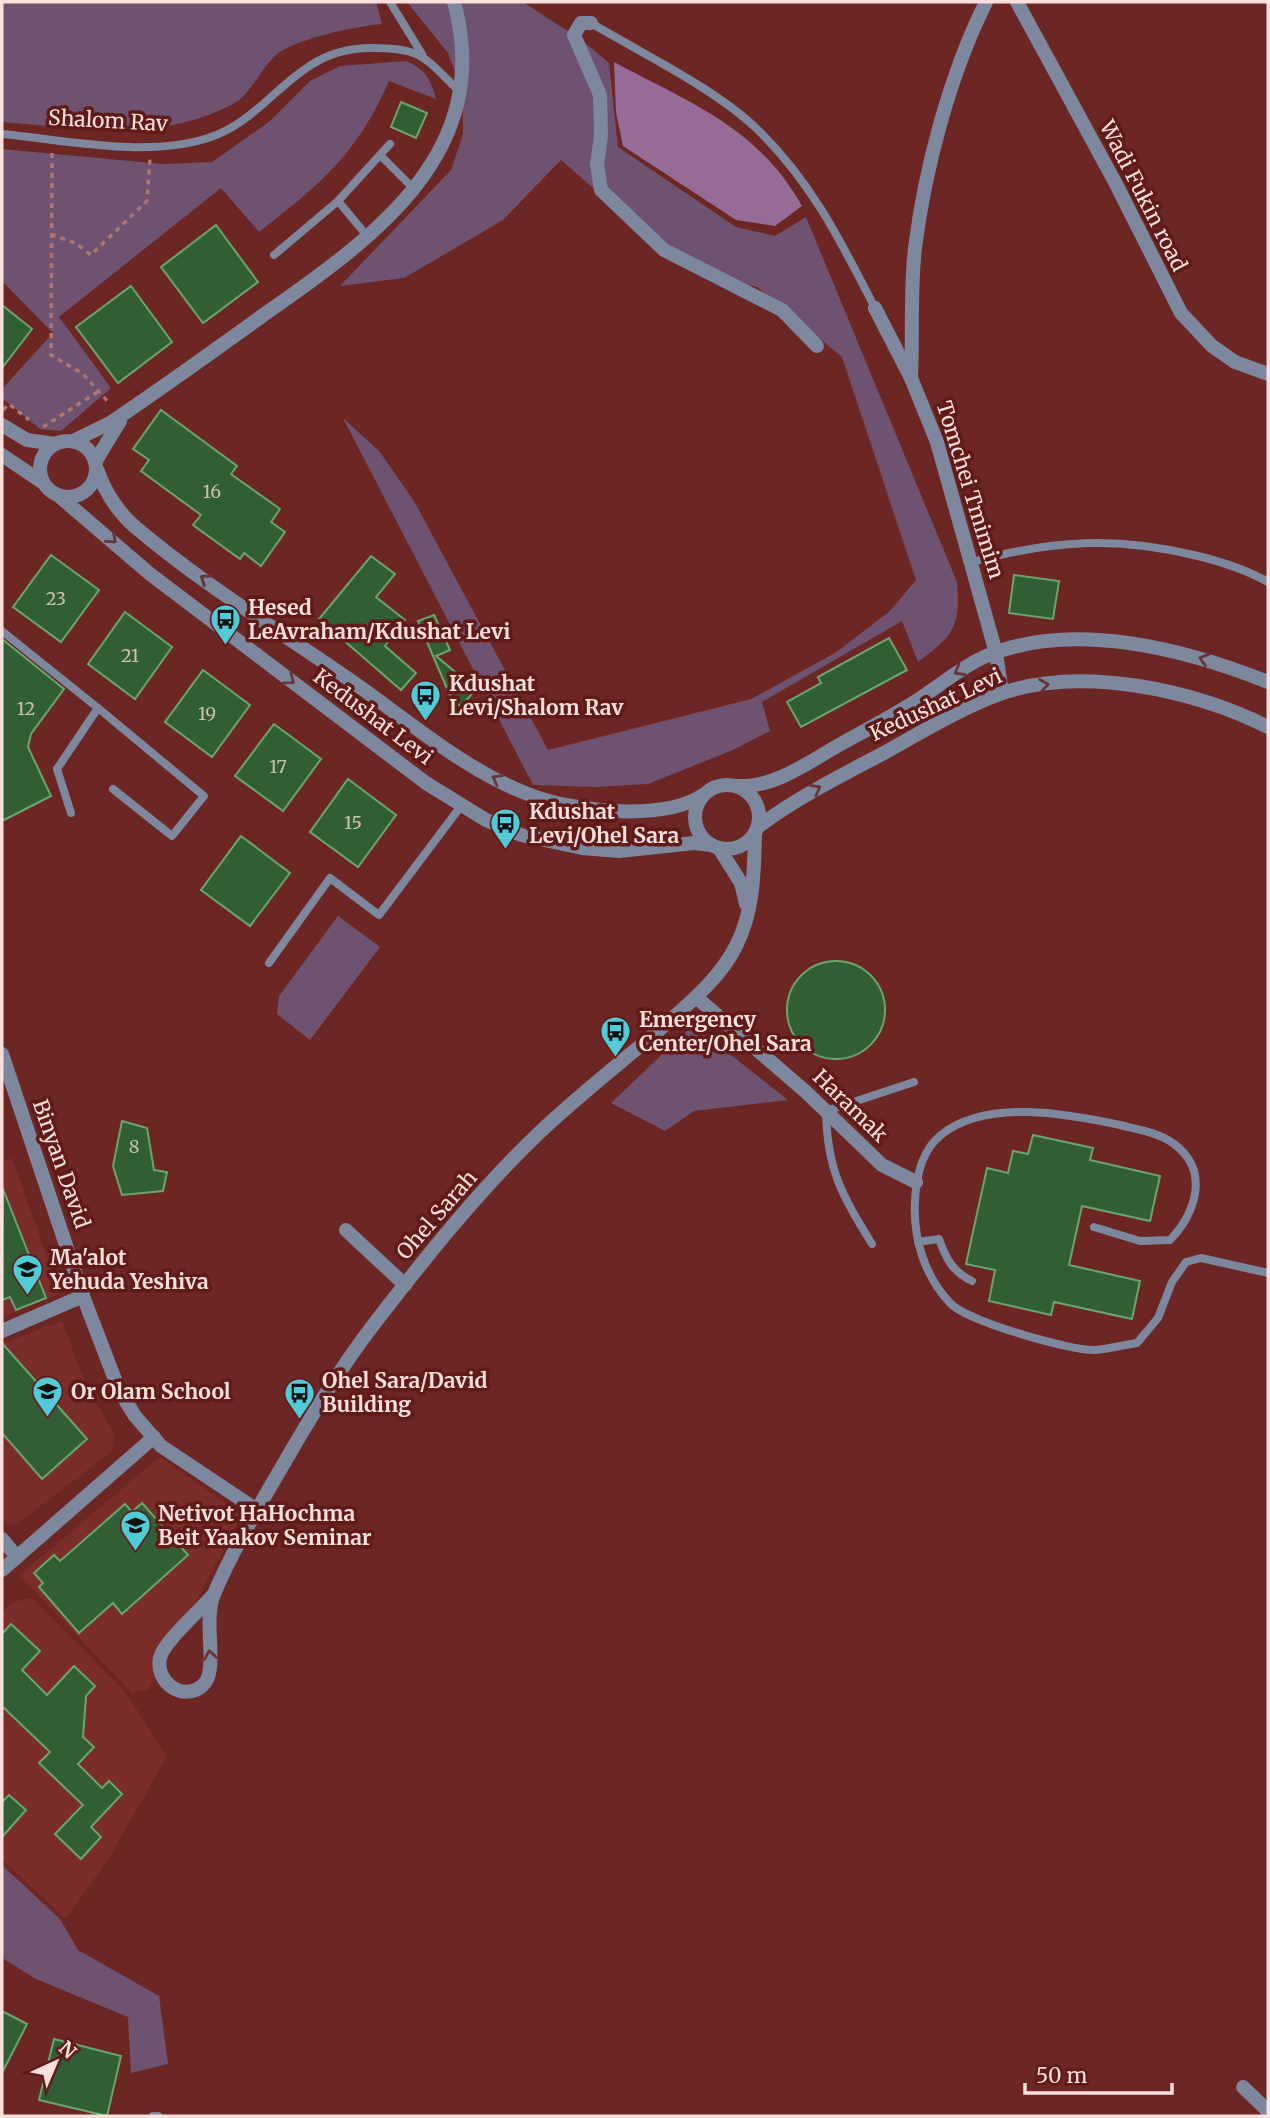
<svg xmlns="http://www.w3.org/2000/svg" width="1270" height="2118" viewBox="0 0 1270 2118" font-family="Merriweather,serif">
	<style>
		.built { fill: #7b2d2a }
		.green { fill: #6e526f }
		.forest { fill: #966c97 }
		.building { fill: #325e35; stroke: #6ba56e; stroke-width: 2 }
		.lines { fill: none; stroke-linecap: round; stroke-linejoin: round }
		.path { stroke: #ab7774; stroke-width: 3.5; stroke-dasharray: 5 5; stroke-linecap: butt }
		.service { stroke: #7d879e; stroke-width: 8 }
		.minor { stroke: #7d879e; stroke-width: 14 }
		.tertiary { stroke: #7d879e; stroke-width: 14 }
		.oneway { stroke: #67353a }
		.labels { text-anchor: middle; stroke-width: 7; stroke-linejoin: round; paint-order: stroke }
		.number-label { font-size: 18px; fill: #c9c0b3 }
		.street-label { font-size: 21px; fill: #fbe0dd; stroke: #601a18 }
		.poi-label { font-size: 21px; font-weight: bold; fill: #fbe0dd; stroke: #601a18; text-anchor: start }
	</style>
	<rect width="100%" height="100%" fill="#6c2623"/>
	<!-- built -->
	<g class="built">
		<path d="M12,1158L60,1294L2,1317V1162Z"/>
		<path d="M62,1321L88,1390L115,1434L111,1452L17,1524L6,1523L2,1517V1344Z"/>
		<path d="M160,1457L242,1515L149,1689L132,1693L19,1575Z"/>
		<path d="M32,1598L127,1694L167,1757L109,1858L66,1919L2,1859V1613L12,1602Z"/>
	</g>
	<!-- green -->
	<g class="green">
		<path d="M2,2H376L382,24C357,26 293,39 275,56C261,69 250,95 233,104C159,143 81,128 2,122Z"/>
		<path d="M407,2H523L583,41L609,63L618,147L736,227L775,236L806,217L957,582C961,627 953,636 918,662L902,621L762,702L770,731L733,750L648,784L595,787L533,785L343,418L380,452L414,501L548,750L751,699L835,653L890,611L916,580L842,357L757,287L722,278L664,250L561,160L503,220L404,278L340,286L451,170L463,134V94L448,53Z"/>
		<path d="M406,61C426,70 430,78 436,99L389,81C357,154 321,184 259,232L221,188L59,317L111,388L61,431L40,429L2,398V389L53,333L2,281V149L162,164L212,162L269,122L310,81L340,66Z"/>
		<path d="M338,916L380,947L310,1040L277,1014L279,996Z"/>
		<path d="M693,1025L788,1100L694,1111L665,1131L611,1103Z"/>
		<path d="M2,1865L60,1919L78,1950L159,1996L168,2064L131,2073L128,2017L36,1979L2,1958Z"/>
	</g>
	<!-- forest -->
	<path class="forest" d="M614,62C690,103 758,127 802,206L775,226L736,220L623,146L616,112Z"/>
	<!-- building -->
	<g class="building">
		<path d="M401,102L427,113L416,138L391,127Z"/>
		<path d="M216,225L258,282L203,323L161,267Z"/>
		<path d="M131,286L172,342L118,383L76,327Z"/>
		<path d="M2,305L32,329L2,368Z"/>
		<path d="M161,410L237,466L231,474L280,509L271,522L285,532L261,566L244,553L240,559L193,525L201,515L141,471L149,460L133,449Z"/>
		<path d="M51,555L99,590L61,642L13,607Z"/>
		<path d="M371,556L395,574L376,597L405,620L385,646L416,673L401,690L319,619Z"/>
		<path d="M1014,575L1059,581L1053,619L1009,613Z"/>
		<path d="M125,612L172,647L135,699L88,664Z"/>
		<path d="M434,615L450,650L436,656L476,689L461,707L452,700L418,621Z"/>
		<path d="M889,638L907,670L801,727L787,702L821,683L818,677Z"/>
		<path d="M2,639L64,689L31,734L28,747L51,796L2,821Z"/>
		<path d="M203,670L250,705L212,757L165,722Z"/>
		<path d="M274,724L321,759L283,811L235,776Z"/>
		<path d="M348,779L396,815L358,867L310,832Z"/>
		<path d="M241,836L290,873L250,926L201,890Z"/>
		<circle cx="836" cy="1010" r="49"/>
		<path d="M122,1121L147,1128L154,1170L167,1172L163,1191L122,1195L113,1166Z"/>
		<path d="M1033,1135L1093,1148L1090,1160L1160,1176L1150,1221L1082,1206L1069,1265L1140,1281L1132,1319L1054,1302L1051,1315L989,1301L995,1270L966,1264L987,1168L1008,1173L1013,1151L1028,1154Z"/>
		<path d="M3,1189L46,1298L16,1310L10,1297L2,1300Z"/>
		<path d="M2,1343L87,1439L42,1479L2,1433Z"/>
		<path d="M142,1503L188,1555L122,1614L113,1603L79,1633L39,1587L43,1583L34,1573L54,1555L60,1561L125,1504L132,1512Z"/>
		<path d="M11,1624L40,1651L22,1670L47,1695L74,1666L95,1686L86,1696L83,1737L94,1747L78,1764L102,1788L109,1781L122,1794L91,1827L101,1837L81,1859L55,1834L83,1805L39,1763L50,1752L2,1706V1634Z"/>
		<path d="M9,1795L26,1810L2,1837V1802Z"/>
		<path d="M2,2011L27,2024L2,2073Z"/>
		<path d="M54,2039L121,2056L107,2116L39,2100Z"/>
	</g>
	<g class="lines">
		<!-- path -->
		<g class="path">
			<path d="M52,153L51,355L83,374L110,404"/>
			<path d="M51,234L77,244L91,255L147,201L150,158"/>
			<path d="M3,410L9,404L29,420"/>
			<path d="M43,427L99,391"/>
		</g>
		<!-- service -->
		<g class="service">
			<path d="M390,2L422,54"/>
			<path d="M591,23C643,54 716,89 758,130C813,184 841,242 875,308"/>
			<path d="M2,134C65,140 147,158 208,138C273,117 293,47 372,48C422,48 423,56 458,90"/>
			<path d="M380,155L415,190"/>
			<path d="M338,201L368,237"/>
			<path d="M274,255L338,201L390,144"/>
			<path d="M972,562C1052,540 1117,536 1198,556C1222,562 1247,570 1268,582"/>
			<path d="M2,631L98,708L57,769L71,813"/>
			<path d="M98,708L204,796L172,836L113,789"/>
			<path d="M269,963L330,878L379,915L461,806"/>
			<path d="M1094,1227L1140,1241L1170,1240C1194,1215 1209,1175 1179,1148C1163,1133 1140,1130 1120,1125C1069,1114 986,1098 941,1135C921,1151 916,1177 915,1201C913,1238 924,1275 950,1303C966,1321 1071,1351 1095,1350C1109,1349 1123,1345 1137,1343L1158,1318L1172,1282L1186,1262L1201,1258L1268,1273"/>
			<path d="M918,1242L939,1239C946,1259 953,1272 972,1281"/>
			<path d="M872,1244C842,1195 827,1170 826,1111L914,1082"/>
			<path d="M153,2116H158"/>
		</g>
		<!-- minor -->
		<g class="minor">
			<path d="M591,23H581L574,35L600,95L601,136L597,164L601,190L664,250L782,310L817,346"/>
			<path d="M875,308L911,378L937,442L996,653L1002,693"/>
			<path d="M911,377C913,334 910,290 915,248C925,168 950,74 986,2"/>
			<path d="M719,848L741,883L746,904"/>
			<path d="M696,997L806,1092L882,1165L916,1182"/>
			<path d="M2,1054L83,1296L119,1390L135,1416L161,1446L257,1510"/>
			<path d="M346,1230L405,1285"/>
			<path d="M2,1331L83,1296"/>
			<path d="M2,1539L17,1557"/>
			<path d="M2,1570L154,1437"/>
			<path d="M214,1594C201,1610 164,1641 160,1658C155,1682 182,1702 202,1686C220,1672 202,1623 214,1594C231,1554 254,1515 276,1477C306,1425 337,1372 374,1324C425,1258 479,1190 540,1132C578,1096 619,1064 659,1030C687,1005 719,980 736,946C754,911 754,872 755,834"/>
			<path d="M1243,2087L1268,2111"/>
		</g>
		<!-- tertiary -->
		<g class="tertiary">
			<path d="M1017,2L1116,184L1181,313L1212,346L1235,362L1268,374"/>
			<path d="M2,425L27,440L55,444"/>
			<circle cx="68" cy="469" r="28"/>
			<path d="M73,441L110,423C161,389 212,352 262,316C370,240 496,155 454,2"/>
			<path d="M2,455L42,482"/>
			<path d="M95,462L120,421"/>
			<path d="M97,469C105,492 116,510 134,526C201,583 278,630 350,680C408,720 466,772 533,796C577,812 664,821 703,795"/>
			<path d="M59,496L150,574L426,783L486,820L521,835L582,848L619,851L694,843L711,845"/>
			<circle cx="727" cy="817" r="32"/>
			<path d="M738,786C774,788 809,762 839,745C864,731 889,718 913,703C937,688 958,669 984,657C1071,619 1185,649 1268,682"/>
			<path d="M759,826C797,798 840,776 882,754C920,733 959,709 1000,694C1081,665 1194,690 1268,727"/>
		</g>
	</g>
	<!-- one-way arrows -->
	<defs><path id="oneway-chevron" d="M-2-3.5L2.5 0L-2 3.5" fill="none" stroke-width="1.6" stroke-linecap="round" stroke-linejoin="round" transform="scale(1.75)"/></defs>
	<g class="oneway">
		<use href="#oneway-chevron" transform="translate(112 539) rotate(41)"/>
		<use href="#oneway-chevron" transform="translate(205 579) rotate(-145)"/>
		<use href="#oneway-chevron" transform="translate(1204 659) rotate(-163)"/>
		<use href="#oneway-chevron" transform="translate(959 671) rotate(150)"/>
		<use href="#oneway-chevron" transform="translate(290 680) rotate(37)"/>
		<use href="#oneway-chevron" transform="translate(1044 685) rotate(-8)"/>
		<use href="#oneway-chevron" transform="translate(497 779) rotate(-151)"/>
		<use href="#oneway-chevron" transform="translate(816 789) rotate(-29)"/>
		<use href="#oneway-chevron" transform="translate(210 1655) rotate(-99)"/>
	</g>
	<!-- icons -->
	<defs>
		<symbol id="bus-pin" viewBox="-11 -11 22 30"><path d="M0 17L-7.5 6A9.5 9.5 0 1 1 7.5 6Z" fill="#52cbd9" stroke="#601a18"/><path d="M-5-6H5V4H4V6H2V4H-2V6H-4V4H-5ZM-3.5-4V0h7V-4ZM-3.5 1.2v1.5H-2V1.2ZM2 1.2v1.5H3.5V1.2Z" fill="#111"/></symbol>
		<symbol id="school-pin" viewBox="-11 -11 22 30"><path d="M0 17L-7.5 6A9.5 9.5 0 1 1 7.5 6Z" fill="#52cbd9" stroke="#601a18"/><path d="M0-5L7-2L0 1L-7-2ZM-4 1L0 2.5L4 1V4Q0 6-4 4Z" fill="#111"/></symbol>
	</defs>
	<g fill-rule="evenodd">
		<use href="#bus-pin" x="208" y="602" width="35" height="47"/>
		<use href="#bus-pin" x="408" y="678" width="35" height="47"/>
		<use href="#bus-pin" x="488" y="806" width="35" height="47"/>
		<use href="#bus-pin" x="598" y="1014" width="35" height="47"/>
		<use href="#school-pin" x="10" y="1252" width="35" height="47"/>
		<use href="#school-pin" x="30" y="1374" width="35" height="47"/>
		<use href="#bus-pin" x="282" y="1376" width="35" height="47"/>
		<use href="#school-pin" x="118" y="1508" width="35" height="47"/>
	</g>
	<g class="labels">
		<!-- number labels -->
		<g class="number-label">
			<text x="212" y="498">16</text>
			<text x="56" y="605">23</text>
			<text x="130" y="662">21</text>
			<text x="26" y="715">12</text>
			<text x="207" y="720">19</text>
			<text x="278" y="773">17</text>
			<text x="353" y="829">15</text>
			<text x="134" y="1153">8</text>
		</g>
		<!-- street labels -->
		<g class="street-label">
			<text transform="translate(108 121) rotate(3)" y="7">Shalom Rav</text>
			<text transform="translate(1143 196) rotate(63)" y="7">Wadi Fukin road</text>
			<text transform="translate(970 490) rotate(73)" y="7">Tomchei Tmimim</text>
			<text transform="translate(936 705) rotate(-25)" y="7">Kedushat Levi</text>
			<text transform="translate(373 717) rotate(37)" y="7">Kedushat Levi</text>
			<text transform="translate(850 1106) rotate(44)" y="7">Haramak</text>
			<text transform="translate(61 1164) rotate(71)" y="7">Binyan David</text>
			<text transform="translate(437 1215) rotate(-49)" y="7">Ohel Sarah</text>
		</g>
		<!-- poi labels -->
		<g class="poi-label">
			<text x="248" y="615">Hesed<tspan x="248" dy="24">LeAvraham/Kdushat Levi</tspan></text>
			<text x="449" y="691">Kdushat<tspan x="449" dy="24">Levi/Shalom Rav</tspan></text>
			<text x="529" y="819">Kdushat<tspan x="529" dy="24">Levi/Ohel Sara</tspan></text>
			<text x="639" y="1027">Emergency<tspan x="639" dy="24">Center/Ohel Sara</tspan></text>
			<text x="50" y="1265">Ma'alot<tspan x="50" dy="24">Yehuda Yeshiva</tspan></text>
			<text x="322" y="1388">Ohel Sara/David<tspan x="322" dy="24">Building</tspan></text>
			<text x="71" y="1399">Or Olam School</text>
			<text x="158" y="1521">Netivot HaHochma<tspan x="158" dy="24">Beit Yaakov Seminar</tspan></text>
		</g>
	</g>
	<!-- border -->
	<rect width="1270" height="2118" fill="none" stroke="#fbe0dd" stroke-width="7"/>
	<!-- north arrow -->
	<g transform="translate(56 2062) rotate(44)" stroke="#601a18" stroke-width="5" paint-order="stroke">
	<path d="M0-5L12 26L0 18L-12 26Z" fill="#fbe0dd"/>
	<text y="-10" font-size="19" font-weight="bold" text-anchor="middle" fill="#fbe0dd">N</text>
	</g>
	<!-- scale -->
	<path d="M1025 2083v10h147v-10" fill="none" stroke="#fbe0dd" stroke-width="3.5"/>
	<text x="1036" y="2083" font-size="21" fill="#fbe0dd" stroke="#601a18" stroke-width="5" paint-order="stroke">50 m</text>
</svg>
